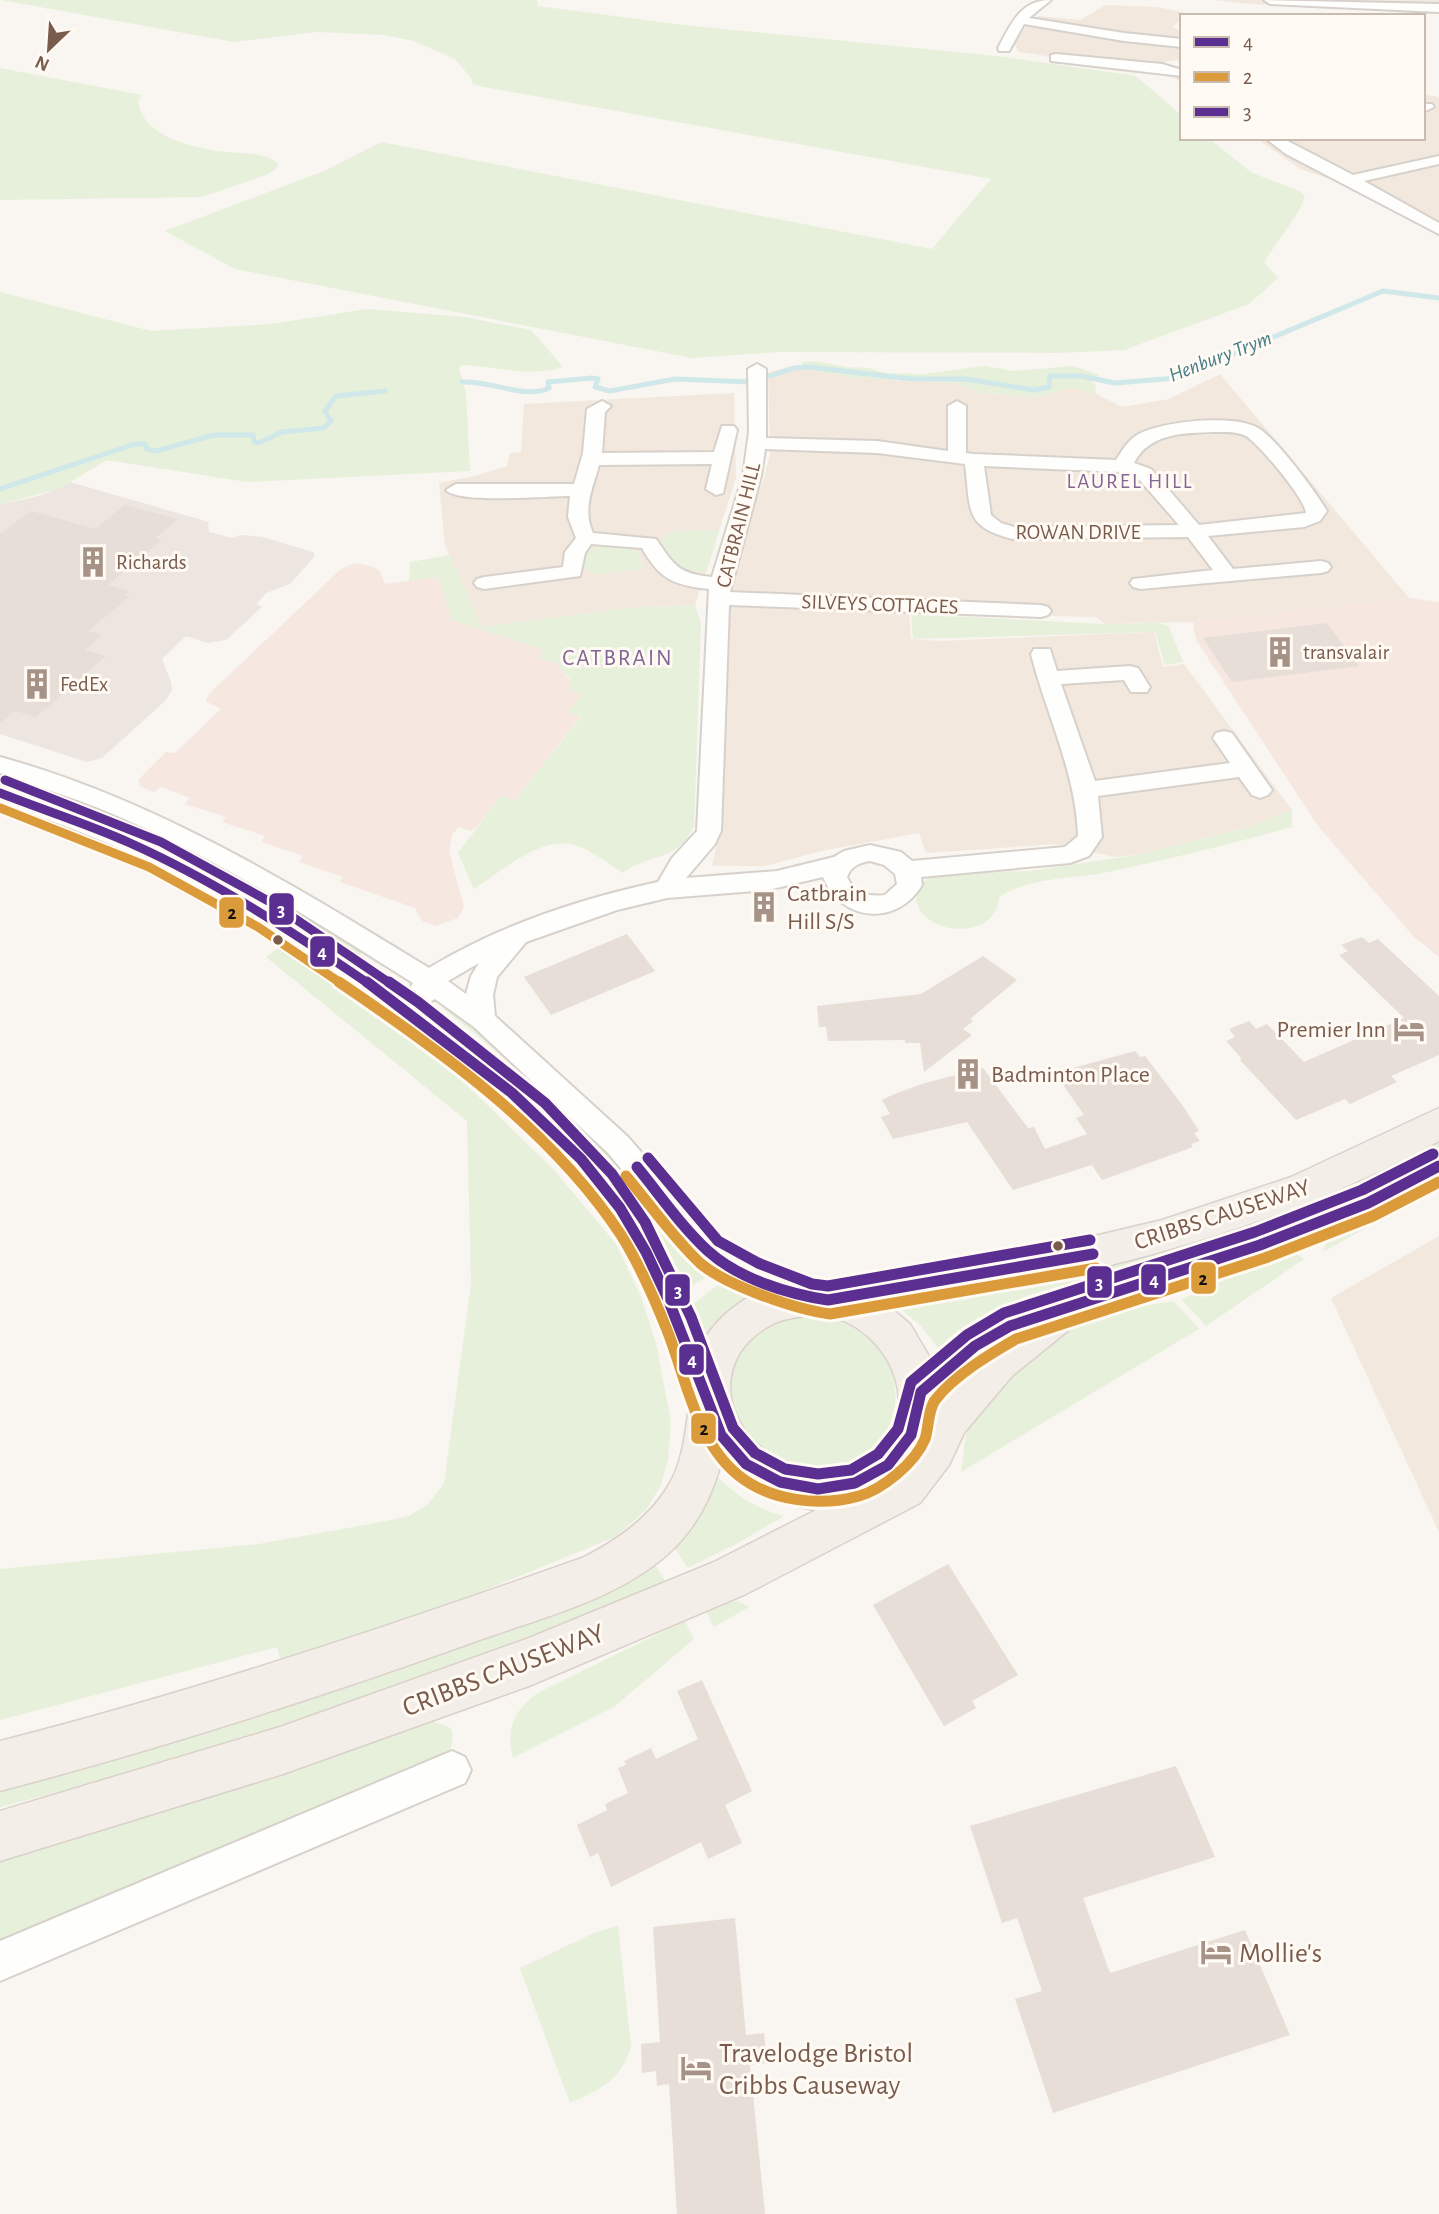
<svg xmlns="http://www.w3.org/2000/svg" width="1439" height="2214" viewBox="0 0 1439 2214" font-family="'Alegreya Sans',sans-serif">
	<style>
		.residential { fill: #f2e8de }
		.commercial { fill: #f6e8e1 }
		.industrial { fill: #ede5e0 }
		.green { fill: #e7f0db }
		.lines { fill: none; stroke-linecap: round; stroke-linejoin: round }
		.stream { stroke: #d0e8ea; stroke-width: 5 }
		.building { fill: #e6ded7 }
		.minor-casing { stroke: #d7d1cb; stroke-width: 4 }
		.major-casing { stroke: #dad1cc; stroke-width: 3 }
		.minor { fill: #fefefd; fill-rule: evenodd }
		.major { fill: #f3eee8; fill-rule: evenodd }
		.bus-1-far1-casing { stroke: #fffaf3; stroke-width: 13 }
		.bus-1-casing { stroke: #fffaf3; stroke-width: 17 }
		.bus-2-far1-casing { stroke: #fffaf3; stroke-width: 13 }
		.bus-2-casing { stroke: #fffaf3; stroke-width: 17 }
		.bus-3-far1-casing { stroke: #fffaf3; stroke-width: 13 }
		.bus-3-casing { stroke: #fffaf3; stroke-width: 17 }
		.bus-1-far1 { stroke: #5b2e91; stroke-width: 9 }
		.bus-1 { stroke: #5b2e91; stroke-width: 11 }
		.bus-2-far1 { stroke: #db9b3a; stroke-width: 9 }
		.bus-2 { stroke: #db9b3a; stroke-width: 11 }
		.bus-3-far1 { stroke: #5b2e91; stroke-width: 9 }
		.bus-3 { stroke: #5b2e91; stroke-width: 11 }
		.bus-dot { fill: #7a5c4d; stroke: #fffaf3; stroke-width: 2.5 }
		.labels { text-anchor: middle; stroke-width: 6; stroke-linejoin: round; paint-order: stroke }
		.far-water-label { font-size: 21px; font-style: italic; fill: #437c86; stroke: #fffaf3 }
		.far-neighbourhood-label { font-size: 21px; letter-spacing: 2px; fill: #846695; stroke: #fffaf3 }
		.far-street-label { font-size: 21px; fill: #7a5c4d; stroke: #fffaf3 }
		.far-poi-label { font-size: 21px; fill: #7a5c4d; stroke: #fffaf3; text-anchor: start }
		.far-quarter-label { font-size: 23px; letter-spacing: 2px; fill: #846695; stroke: #fffaf3 }
		.poi-label { font-size: 24px; fill: #7a5c4d; stroke: #fffaf3; text-anchor: start }
		.street-label { font-size: 24px; fill: #7a5c4d; stroke: #fffaf3 }
		.near-street-label { font-size: 28px; fill: #7a5c4d; stroke: #fffaf3 }
		.near-poi-label { font-size: 28px; fill: #7a5c4d; stroke: #fffaf3; text-anchor: start }
		.line-badge { stroke: #fffaf3; stroke-width: 2.5 }
		.badge-label { font-size: 19px; text-anchor: middle; font-weight: bold; fill: #fff }
		.pale-badge-label { font-size: 19px; text-anchor: middle; font-weight: bold; fill: #111 }
	</style>
	<rect width="100%" height="100%" fill="#f9f5f0"/>
	<!-- residential -->
	<g class="residential">
		<path d="M1213,0H1439V14L1251,4Z"/>
		<path d="M1106,5L1157,7L1186,13L1173,27L1182,32V62L1177,60L1164,62L1176,69L1182,68V83L1168,74L1019,52L1014,44L1028,23L1038,16L1080,20Z"/>
		<path d="M1423,94L1439,97V234L1364,195L1360,189L1300,169L1256,138H1423Z"/>
		<path d="M808,366L898,381L955,383L979,393L1010,396L1038,397L1070,388L1095,393L1122,407L1169,399L1220,374L1409,598L1193,622L1105,624L1095,617L909,612L911,639L940,641L1154,632L1163,667L1184,664L1292,810L1249,827L1137,855L1115,857L1056,844L926,853L919,833L821,851L765,866H712L723,813L729,606L739,536L763,482L770,455L768,373L788,367Z"/>
		<path d="M734,393L736,478L695,605L629,608L480,627L445,545L439,483L475,476L507,466L510,453L521,452L524,404Z"/>
		<path d="M1439,1236V1532L1331,1298Z"/>
	</g>
	<!-- commercial -->
	<g class="commercial">
		<path d="M355,563L374,567L380,571L385,584L438,577L452,620L544,650L538,658L556,663L581,694V716L515,800L501,796L476,828L470,831L459,827L452,835L449,851L464,907L458,918L435,926L422,921L415,908L340,882L343,877L299,862L303,856L261,842L265,836L222,822L226,817L185,804L190,798L161,787L154,792L139,786V779L166,752L175,753L221,709L207,702L206,699L212,691L341,569Z"/>
		<path d="M1409,598L1439,602V957L1413,936L1318,826L1196,640L1194,629L1193,622Z"/>
	</g>
	<!-- industrial -->
	<path class="industrial" d="M70,482L202,520L208,522L209,532L232,538L241,535L263,537L313,552L315,556L290,584L266,593L256,604L262,607L226,640L208,643L186,636L162,659L171,682L172,690L165,701L102,758L87,762L0,734V505L42,495Z"/>
	<!-- green -->
	<g class="green">
		<path d="M1,0H537L538,6L683,25L996,56L1136,76L1182,116V138H1208L1252,173L1300,191L1305,197L1298,212L1264,262L1278,278L1249,304L1124,350L1058,353L778,352L692,358L235,269L165,231L324,171L381,142L932,249L991,179L473,85L471,78L455,59L414,41L384,35L318,32L234,42Z"/>
		<path d="M0,68L142,95L138,102C144,138 195,148 226,152C244,154 263,152 278,163L276,169L266,175L202,197L0,200Z"/>
		<path d="M0,292L151,331L271,324L367,309L464,317L531,330L563,367C530,378 496,366 463,365L459,368L466,393L470,471L247,482L107,460L60,488L0,505Z"/>
		<path d="M816,361L846,367L869,368L884,373L923,374L984,366L1014,371L1073,366L1099,375L1091,381L1096,386L1095,393L1070,388L1038,397L1010,396L979,393L955,383L852,378L801,368L802,362Z"/>
		<path d="M676,531H719L706,573C678,568 674,567 661,541L663,537Z"/>
		<path d="M596,547H625L636,550L645,569L598,574L583,568V556Z"/>
		<path d="M450,555L481,627L629,608L695,605L701,624L694,826C677,864 651,851 623,873C610,865 595,853 581,847C543,832 504,870 474,889L458,853L501,796L515,800L581,717L568,712L581,695L569,689L570,679L556,663L538,658L544,650L452,620L438,577L409,581L410,562Z"/>
		<path d="M911,614L1105,624L1160,623L1169,627L1183,662L1165,665L1155,632L913,639Z"/>
		<path d="M0,774C91,806 180,843 265,890C299,909 332,931 365,951L356,958C247,883 125,823 0,782Z"/>
		<path d="M1292,810V827C1231,844 1170,859 1108,872C1073,879 1029,877 999,897C997,940 927,937 917,903C915,899 917,892 917,887L930,877L950,872L1029,871L1137,855L1249,827Z"/>
		<path d="M284,944L362,998L451,1070L554,1170L616,1244L641,1297L656,1343L671,1422L668,1460L660,1487L645,1511L615,1537L471,1596L280,1660L277,1647L0,1720V1569L259,1544L381,1522L409,1516L428,1504L444,1484L471,1283L467,1121L266,957Z"/>
		<path d="M446,1005L510,1055L581,1121L718,1270L686,1289C641,1171 539,1085 443,1008Z"/>
		<path d="M1439,1135V1147C1380,1178 1319,1210 1255,1231C1209,1246 1163,1259 1117,1272C1052,1289 988,1299 938,1348L920,1325L891,1301L932,1296Z"/>
		<path d="M1388,1204L1405,1206L1323,1252L1330,1231Z"/>
		<path d="M1279,1248L1292,1251L1304,1259L1206,1326L1181,1299L1206,1290Z"/>
		<path d="M729,1276L763,1292L733,1313L705,1340L691,1306Z"/>
		<path d="M1174,1301L1199,1329L961,1472L966,1435L979,1405L1030,1347L1080,1322L1122,1310Z"/>
		<path d="M809,1316C818,1317 827,1317 835,1320C887,1334 910,1385 886,1432C879,1446 863,1454 849,1461C837,1467 821,1467 808,1466C741,1458 698,1379 759,1332C774,1322 792,1319 809,1316Z"/>
		<path d="M716,1476C736,1495 757,1509 784,1516L740,1542L688,1568L671,1543Z"/>
		<path d="M652,1560L665,1581C597,1619 523,1643 450,1669C303,1722 152,1769 0,1807V1781Z"/>
		<path d="M738,1601L749,1607L714,1627L707,1613L724,1603Z"/>
		<path d="M685,1621L694,1639L615,1706L513,1758C505,1728 515,1709 539,1692Z"/>
		<path d="M427,1721C453,1725 457,1728 449,1754L0,1945V1853Z"/>
		<path d="M618,1926L631,2047C619,2082 602,2088 570,2103L520,1968L594,1933Z"/>
	</g>
	<g class="lines">
		<!-- stream -->
		<g class="stream">
			<path d="M770,376L794,368L809,367L911,379H966L1034,390L1049,387L1050,376H1081L1115,383L1176,378L1383,291L1439,298"/>
			<path d="M462,382C490,380 526,400 549,388L548,382L592,378L598,379L595,387L610,391L675,379L751,382"/>
			<path d="M0,489L135,444H145L147,449L156,451L214,435H253L254,442L258,443L282,432L323,428L331,421L325,411L336,396L385,391"/>
		</g>
	</g>
	<!-- building -->
	<g class="building">
		<path d="M125,505L178,519L155,538L162,540L108,585L129,591L125,595L130,596L88,631L102,635L85,650L106,656L36,717L15,711L0,723V534L31,511L95,529Z"/>
		<path d="M1327,623L1359,666L1232,682L1203,638Z"/>
		<path d="M627,934L655,971L551,1015L524,977Z"/>
		<path d="M1362,937L1369,943L1378,939L1439,996V1055L1391,1076L1397,1082L1350,1104L1345,1099L1296,1120L1240,1060L1242,1059L1226,1041L1235,1037L1229,1029L1249,1021L1256,1029L1267,1024L1304,1062L1404,1018L1339,955L1348,951L1341,945Z"/>
		<path d="M983,956L1017,980L970,1019L973,1021L963,1029L972,1035L924,1072L920,1043H905V1040L828,1041L826,1027H819L817,1006L921,994Z"/>
		<path d="M1135,1051L1140,1057L1145,1056L1183,1106L1199,1131L1194,1133L1200,1141L1191,1144L1193,1147L1102,1180L1092,1165L1013,1190L967,1122L893,1139L881,1117L890,1114L882,1100L892,1095L925,1083L983,1068L1028,1128L1034,1127L1045,1149L1087,1134L1076,1118L1084,1115L1055,1073Z"/>
		<path d="M948,1564L1018,1675L972,1701L976,1708L944,1726L873,1605Z"/>
		<path d="M702,1680L752,1791L725,1805L742,1843L708,1859L701,1842L611,1887L598,1853L590,1857L577,1825L607,1810L605,1804L628,1793L618,1768L626,1765L624,1761L651,1748L656,1759L698,1739L677,1691Z"/>
		<path d="M1176,1766L1215,1857L1083,1898L1110,1973L1245,1930L1290,2035L1053,2113L1015,1999L1042,1991L1017,1918L1002,1923L970,1826Z"/>
		<path d="M735,1918L746,2035L764,2033L767,2063L750,2065L765,2214H677L669,2084L657,2086L656,2071L642,2073L641,2044L660,2042L653,1927Z"/>
	</g>
	<g class="lines">
		<defs>
			<g id="minor">
				<path d="M1051,0L1029,18L1124,33L1182,39V47L1124,41L1024,24L1009,51H999L998,48C1011,24 1020,0 1051,0Z"/>
				<path d="M1264,0L1439,4V12L1270,4Z"/>
				<path d="M1056,54L1162,64L1182,70V76L1051,61V55Z"/>
				<path d="M1423,104H1432L1434,107L1423,112Z"/>
				<path d="M1265,138H1282L1353,175L1439,156V164L1364,181L1439,223V234L1286,154Z"/>
				<path d="M757,364L766,369V438L877,441L948,451V406L957,401L966,406V453L974,454L1116,460C1122,451 1127,441 1137,435C1162,421 1233,414 1258,428C1277,439 1315,491 1327,511L1320,521L1304,527L1208,536L1233,569L1321,561L1328,563L1331,567L1328,571L1321,573L1140,589L1133,587L1130,583L1133,579L1213,570L1188,537L1013,539C963,527 971,509 965,464L877,453L765,449L761,476L730,592L1041,605L1048,607L1051,611L1048,615L1041,617L729,605L721,831L715,844L686,878L777,871L834,857L844,851L870,845L901,852L912,861L1065,847L1078,836C1076,772 1046,714 1031,654L1034,649H1050L1057,671L1130,666L1138,668L1150,687L1147,692H1131L1124,680L1061,684L1095,781L1230,763L1213,738L1216,733L1224,731L1232,733L1272,790L1268,795L1260,798L1252,795L1239,777L1098,796L1102,837L1089,856L1070,863L921,877L922,885C897,927 841,922 823,877L768,890L667,898L617,910L526,942L497,977L493,995L495,1016L628,1137L720,1243L763,1267L820,1289L824,1298L820,1307L809,1311L741,1285L698,1261L608,1153L474,1027L435,999L424,1005L415,1002L409,990L413,983C313,920 211,854 101,809C68,796 33,785 0,773V757C154,799 294,885 429,968C498,926 579,899 658,882L672,858L697,831L709,589C674,585 660,580 642,548L591,544L585,553L580,576L484,589L477,587L474,583L477,579L484,577L563,567L565,552L576,538L568,517L570,496C548,496 458,504 446,490L456,484H574L583,453L587,409L602,401L611,406L605,412L602,453L714,452L722,426H734L737,430L723,493L716,495L706,489L712,464L599,465C593,488 582,509 593,533L656,539C674,565 678,574 712,577L743,476L749,432L748,369ZM1214,432C1224,432 1237,431 1246,436C1260,445 1305,499 1306,513L1199,525L1151,469L1134,463C1149,433 1184,433 1214,432ZM984,466L1121,472L1137,477L1179,525L1014,527L1001,523L991,515ZM870,861L884,865L895,874L897,884L885,895C868,897 854,894 847,877C851,866 859,863 870,861ZM479,963L471,976L466,994L448,981Z"/>
				<path d="M0,785C25,792 50,803 75,812C206,862 324,935 437,1019C507,1071 579,1126 630,1198C671,1257 696,1328 723,1394L718,1404L707,1409L696,1404C667,1342 649,1275 610,1217C564,1149 500,1097 436,1047C353,982 265,922 171,873C116,844 58,823 0,802Z"/>
				<path d="M452,1751L465,1757L471,1770L465,1783L0,1981V1941Z"/>
			</g>
			<path id="major" d="M1439,1108V1141C1268,1234 1082,1279 891,1308L910,1324L930,1358L960,1333L996,1313L1253,1231L1354,1192L1439,1151V1184L1382,1214L1274,1257L1081,1320L1012,1376L964,1433L949,1465L920,1503L746,1594L529,1686L280,1775L0,1861V1811L280,1727L529,1638L714,1562L816,1510C777,1504 751,1494 720,1467C709,1505 689,1539 657,1563C605,1603 535,1620 474,1642C318,1698 160,1749 0,1791V1741C197,1691 390,1626 582,1558C618,1540 653,1516 672,1479C683,1458 686,1429 689,1406C690,1395 688,1381 691,1369C709,1310 767,1274 827,1283L1036,1250L1162,1220L1291,1177ZM809,1315C821,1317 835,1317 846,1322C891,1343 919,1404 880,1444C867,1458 852,1464 833,1466C741,1479 688,1367 773,1324C784,1318 797,1318 809,1315Z"/>
		</defs>
		<!-- minor casing -->
		<use href="#minor" class="minor-casing"/>
		<!-- major casing -->
		<use href="#major" class="major-casing"/>
		<!-- minor -->
		<use href="#minor" class="minor"/>
		<!-- major -->
		<use href="#major" class="major"/>
		<defs>
			<path id="bus-1-far1" d="M0,793C43,810 88,824 130,843C215,881 293,932 369,984"/>
			<g id="bus-1">
				<path d="M367,982L512,1093L581,1159L620,1208L646,1252L668,1299L721,1435L746,1464L780,1482L818,1489L855,1483L888,1465L911,1435L921,1392L975,1346L1010,1326L1260,1245L1368,1203L1439,1166"/>
				<path d="M637,1167C660,1195 681,1226 708,1251C739,1279 788,1294 828,1300L1093,1254"/>
			</g>
			<path id="bus-2-far1" d="M0,808L149,867L258,927L342,984"/>
			<g id="bus-2">
				<path d="M339,982C441,1051 553,1131 621,1235C638,1262 655,1300 667,1330C686,1378 696,1441 738,1475C770,1501 820,1507 859,1496C883,1489 915,1463 925,1439C929,1427 928,1408 936,1399C955,1375 990,1354 1016,1339L1265,1258L1373,1216L1439,1182"/>
				<path d="M626,1176C649,1203 674,1239 700,1263C725,1285 797,1310 830,1314L1096,1268"/>
			</g>
			<path id="bus-3-far1" d="M5,780L161,842L272,903L391,984"/>
			<g id="bus-3">
				<path d="M389,982L418,1002L545,1103L612,1174L645,1222L691,1317L733,1428L755,1453L785,1469L818,1474L851,1470L878,1454L898,1429L911,1382L967,1335L1004,1313L1255,1232L1362,1190L1433,1154"/>
				<path d="M648,1158L718,1241L758,1263L812,1284L828,1286L1090,1240"/>
			</g>
		</defs>
		<!-- bus-1-far1 casing -->
		<use href="#bus-1-far1" class="bus-1-far1-casing"/>
		<!-- bus-1 casing -->
		<use href="#bus-1" class="bus-1-casing"/>
		<!-- bus-2-far1 casing -->
		<use href="#bus-2-far1" class="bus-2-far1-casing"/>
		<!-- bus-2 casing -->
		<use href="#bus-2" class="bus-2-casing"/>
		<!-- bus-3-far1 casing -->
		<use href="#bus-3-far1" class="bus-3-far1-casing"/>
		<!-- bus-3 casing -->
		<use href="#bus-3" class="bus-3-casing"/>
		<!-- bus-1-far1 -->
		<use href="#bus-1-far1" class="bus-1-far1"/>
		<!-- bus-1 -->
		<use href="#bus-1" class="bus-1"/>
		<!-- bus-2-far1 -->
		<use href="#bus-2-far1" class="bus-2-far1"/>
		<!-- bus-2 -->
		<use href="#bus-2" class="bus-2"/>
		<!-- bus-3-far1 -->
		<use href="#bus-3-far1" class="bus-3-far1"/>
		<!-- bus-3 -->
		<use href="#bus-3" class="bus-3"/>
	</g>
	<!-- icons -->
	<defs>
		<symbol id="building-bare" viewBox="-9 -9 18 18"><path d="M-4-6H4V6H1V3H-1V6H-4ZM-2.5-4.3h1.7v1.8h-1.7ZM.8-4.3h1.7v1.8H.8ZM-2.5-1h1.7V.8h-1.7ZM.8-1h1.7V.8H.8Z" fill="#a69286" stroke="#fffaf3" stroke-width="2.5" paint-order="stroke"/></symbol>
		<symbol id="hotel-bare" viewBox="-9 -9 18 18"><path d="M-6-4.5h1.5V1H6V5H4.5V3h-9V5H-6ZM-4 0a1.8 1.8 0 1 1 3.6 0ZM.5 0V-2.5h3Q6-2.5 6 0Z" fill="#a69286" stroke="#fffaf3" stroke-width="2.5" paint-order="stroke"/></symbol>
	</defs>
	<g fill-rule="evenodd">
		<use href="#building-bare" x="71" y="540" width="44" height="44"/>
		<use href="#building-bare" x="1258" y="630" width="44" height="44"/>
		<use href="#building-bare" x="15" y="662" width="44" height="44"/>
		<use href="#building-bare" x="742" y="885" width="44" height="44"/>
		<use href="#hotel-bare" x="1387" y="1007" width="44" height="44"/>
		<use href="#building-bare" x="946" y="1052" width="44" height="44"/>
		<use href="#hotel-bare" x="1194" y="1930" width="44" height="44"/>
		<use href="#hotel-bare" x="674" y="2046" width="44" height="44"/>
	</g>
	<!-- markers -->
	<g class="bus-dot">
		<circle cx="278" cy="940" r="6"/>
		<circle cx="1058" cy="1246" r="6"/>
	</g>
	<g class="labels">
		<!-- far-water labels -->
		<g class="far-water-label">
			<text transform="translate(1220 356) rotate(-21)" y="7">Henbury Trym</text>
		</g>
		<!-- far-neighbourhood labels -->
		<g class="far-neighbourhood-label">
			<text x="1130" y="488">LAUREL HILL</text>
		</g>
		<!-- far-street labels -->
		<g class="far-street-label">
			<text transform="translate(738 525) rotate(-76)" y="7">CATBRAIN HILL</text>
			<text x="1078" y="539">ROWAN DRIVE</text>
			<text transform="translate(880 604) rotate(2)" y="7">SILVEYS COTTAGES</text>
		</g>
		<!-- far-poi labels -->
		<g class="far-poi-label">
			<text x="116" y="569">Richards</text>
			<text x="1303" y="659">transvalair</text>
			<text x="60" y="691">FedEx</text>
		</g>
		<!-- far-quarter labels -->
		<g class="far-quarter-label">
			<text x="618" y="665">CATBRAIN</text>
		</g>
		<!-- poi labels -->
		<g class="poi-label">
			<text x="787" y="901">Catbrain<tspan x="787" dy="28">Hill S/S</tspan></text>
			<text x="1386" y="1037" text-anchor="end">Premier Inn</text>
			<text x="991" y="1082">Badminton Place</text>
		</g>
		<!-- street labels -->
		<g class="street-label">
			<text transform="translate(1222 1214) rotate(-18)" y="8">CRIBBS CAUSEWAY</text>
		</g>
		<!-- near-street labels -->
		<g class="near-street-label">
			<text transform="translate(503 1669) rotate(-21)" y="10">CRIBBS CAUSEWAY</text>
		</g>
		<!-- near-poi labels -->
		<g class="near-poi-label">
			<text x="1239" y="1962">Mollie's</text>
			<text x="719" y="2062">Travelodge Bristol<tspan x="719" dy="32">Cribbs Causeway</tspan></text>
		</g>
	</g>
	<g class="line-badge">
		<rect x="268" y="892" width="27" height="34" rx="7" fill="#5b2e91"/>
		<rect x="218" y="896" width="27" height="33" rx="7" fill="#db9b3a"/>
		<rect x="309" y="935" width="27" height="33" rx="7" fill="#5b2e91"/>
		<rect x="1190" y="1261" width="27" height="34" rx="7" fill="#db9b3a"/>
		<rect x="1140" y="1263" width="27" height="33" rx="7" fill="#5b2e91"/>
		<rect x="1086" y="1265" width="27" height="34" rx="7" fill="#5b2e91"/>
		<rect x="664" y="1273" width="27" height="34" rx="7" fill="#5b2e91"/>
		<rect x="678" y="1343" width="27" height="33" rx="7" fill="#5b2e91"/>
		<rect x="690" y="1412" width="27" height="33" rx="7" fill="#db9b3a"/>
	</g>
	<g class="badge-label">
		<text x="281" y="916">3</text>
		<text x="322" y="958">4</text>
		<text x="1154" y="1286">4</text>
		<text x="1099" y="1289">3</text>
		<text x="678" y="1297">3</text>
		<text x="692" y="1366">4</text>
	</g>
	<g class="pale-badge-label">
		<text x="232" y="919">2</text>
		<text x="1203" y="1285">2</text>
		<text x="704" y="1435">2</text>
	</g>
	<!-- legend -->
	<rect x="1180" y="14" width="245" height="126" fill="#fffaf3" stroke="#cabbb1" stroke-width="2"/>
	<rect x="1194" y="37" width="35" height="10" fill="#5b2e91" stroke="#cabbb1" stroke-width="2"/>
	<text x="1243" y="49" font-size="21" fill="#7a5c4d">4</text>
	<rect x="1194" y="72" width="35" height="10" fill="#db9b3a" stroke="#cabbb1" stroke-width="2"/>
	<text x="1243" y="84" font-size="21" fill="#7a5c4d">2</text>
	<rect x="1194" y="107" width="35" height="10" fill="#5b2e91" stroke="#cabbb1" stroke-width="2"/>
	<text x="1243" y="119" font-size="21" fill="#7a5c4d">3</text>
	<!-- north arrow -->
	<g transform="translate(49 49) rotate(205)" stroke="#fffaf3" stroke-width="5" paint-order="stroke">
	<path d="M0-5L12 26L0 18L-12 26Z" fill="#7a5c4d"/>
	<text y="-10" font-size="19" font-weight="bold" text-anchor="middle" fill="#7a5c4d">N</text>
	</g>
</svg>
